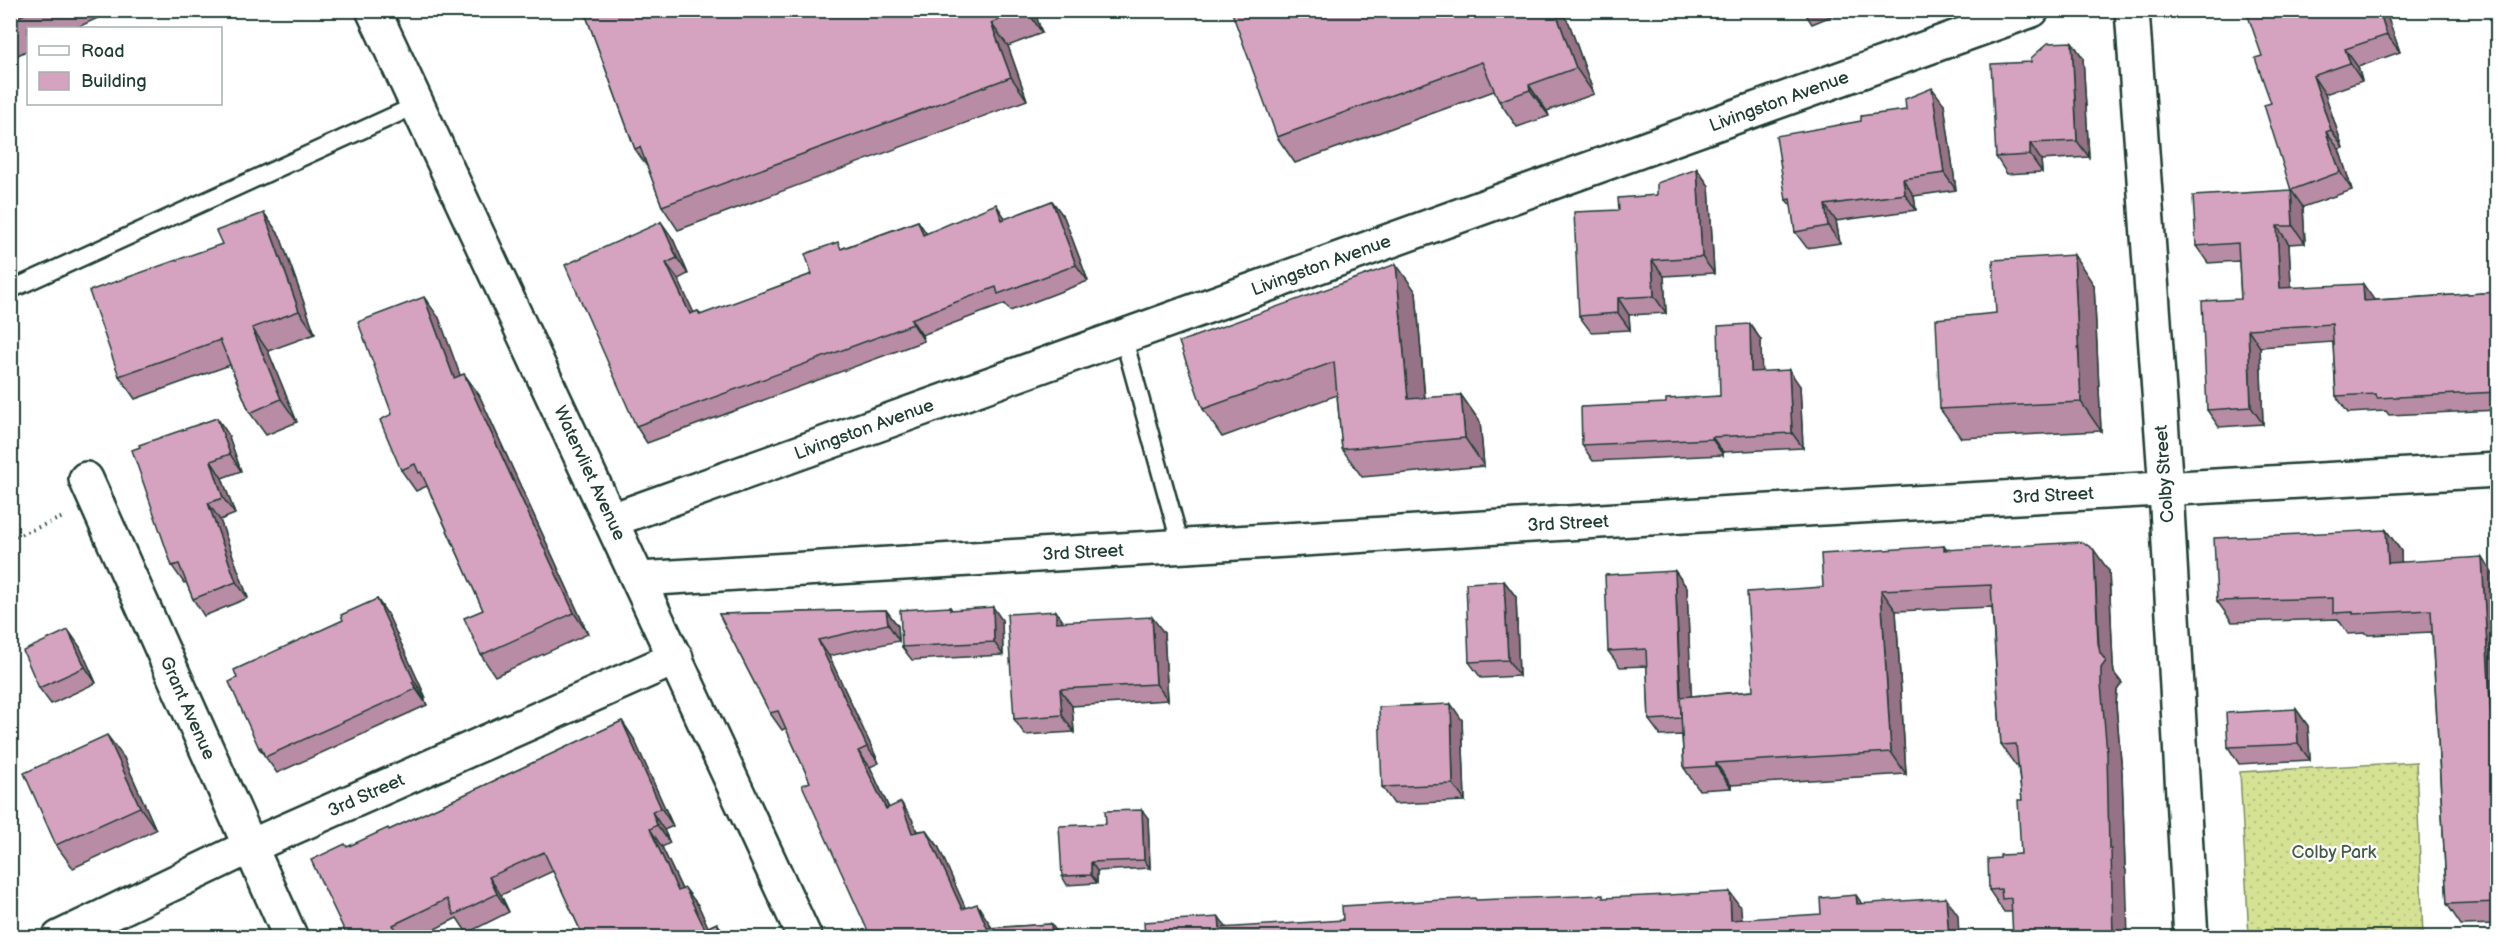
<svg xmlns="http://www.w3.org/2000/svg" width="2508" height="948" viewBox="0 0 2508 948" font-family="'Balsamiq Sans',sans-serif">
	<style>
		.grass { fill: url(#grass-dots); stroke: #7a8f64; stroke-width: 1.5 }
		.lines { fill: none; stroke-linecap: round; stroke-linejoin: round }
		.service-casing { stroke: #1f3d34; stroke-width: 21 }
		.minor-casing { stroke: #1f3d34; stroke-width: 38 }
		.tertiary-casing { stroke: #1f3d34; stroke-width: 38 }
		.path { stroke: #1f3d34; stroke-width: 4; stroke-dasharray: 1.5 4.5; stroke-linecap: butt }
		.service { stroke: #fff; stroke-width: 16 }
		.minor { stroke: #fff; stroke-width: 33 }
		.tertiary { stroke: #fff; stroke-width: 33 }
		.wall { fill: #b78ca4; stroke: #1f3d34; stroke-width: 1.5 }
		.shaded-wall { fill: #957286; stroke: #1f3d34; stroke-width: 1.5 }
		.building { fill: #d5a3bf; stroke: #1f3d34; stroke-width: 1.5 }
		.labels { text-anchor: middle; stroke-width: 4.5; stroke-linejoin: round; paint-order: stroke }
		.street-label { font-size: 18px; fill: #1f3d34; stroke: #fff }
		.park-label { font-size: 18px; fill: #435e47; stroke: #fff }
	</style>
	<defs>
		<pattern id="grass-dots" width="8" height="8" patternUnits="userSpaceOnUse" patternTransform="scale(1.5)"><rect width="8" height="8" fill="#d5e193"/><path d="M2 2h.1M6 6h.1" fill="none" stroke="#b6c27f" stroke-width="1.8" stroke-linecap="round"/></pattern>
	</defs>
	<rect width="100%" height="100%" fill="#fff"/>
	<filter id="ink" filterUnits="userSpaceOnUse"><feTurbulence type="fractalNoise" baseFrequency=".0167" numOctaves="2"/><feDisplacementMap in="SourceGraphic" scale="12" xChannelSelector="R" yChannelSelector="G"/><feConvolveMatrix kernelMatrix="1 2 1 2 8 2 1 2 1" color-interpolation-filters="sRGB"/></filter>
	<g filter="url(#ink)">
		<!-- grass -->
		<path class="grass" d="M2416,762L2423,937H2249L2240,772Z"/>
		<g class="lines">
			<defs>
				<g id="service">
					<path d="M10,290L417,105"/>
					<path d="M1123,336L1181,546"/>
				</g>
				<g id="minor">
					<path d="M2132,10L2166,490L2191,938"/>
					<path d="M86,479L291,938"/>
					<path d="M612,520L2032,10"/>
					<path d="M639,579L1733,513L2498,470"/>
					<path d="M59,938L249,847L676,658"/>
				</g>
				<path id="tertiary" d="M373,10L805,938"/>
			</defs>
			<!-- service casing -->
			<use href="#service" class="service-casing"/>
			<!-- minor casing -->
			<use href="#minor" class="minor-casing"/>
			<!-- tertiary casing -->
			<use href="#tertiary" class="tertiary-casing"/>
			<!-- path -->
			<path class="path" d="M10,539L63,517"/>
			<!-- service -->
			<use href="#service" class="service"/>
			<!-- minor -->
			<use href="#minor" class="minor"/>
			<!-- tertiary -->
			<use href="#tertiary" class="tertiary"/>
		</g>
		<!-- wall -->
		<g class="wall">
			<path d="M10,10H115L76,28H28V50L10,59Z"/>
			<path d="M584,10H1034L1042,33L1008,46L1027,100L678,230L662,206L648,168L635,149Z"/>
			<path d="M1803,10H1846L1812,24Z"/>
			<path d="M2385,10L2400,52L2358,67L2362,81L2325,94L2343,148L2339,149L2352,190L2303,207L2305,243L2289,244L2291,287L2375,300L2498,292V410L2389,415L2386,411L2348,413L2336,396L2333,342L2260,347L2263,424L2219,427L2207,410L2241,299L2239,261L2208,263L2196,246L2291,190L2271,103L2262,56Z"/>
			<path d="M1569,23L1594,94L1547,111L1549,116L1517,127L1499,101L1494,91L1295,163L1277,137Z"/>
			<path d="M2072,42L2083,58L2089,157L2041,160L2042,172L2007,174L1996,157L2031,62Z"/>
			<path d="M1944,104L1956,190L1914,196L1916,210L1836,221L1840,243L1807,248L1795,232L1792,207L1786,200Z"/>
			<path d="M1697,169L1709,186L1714,273L1664,276L1666,313L1629,315L1630,330L1591,332L1579,316L1619,210L1657,195Z"/>
			<path d="M1052,201L1064,217L1088,281L1010,311L1005,304L922,335L924,341L647,443L636,426L661,222L673,239L688,274L678,279L693,313L698,311L701,315L812,274L843,248L918,221L926,234L1006,219Z"/>
			<path d="M264,213L280,236L315,334L268,351L297,422L266,435L250,413L230,365L135,399L119,376L222,244Z"/>
			<path d="M2094,285L2101,431L1961,438L1940,409L1996,313Z"/>
			<path d="M1416,292L1425,398L1461,395L1480,422L1484,466L1362,477L1342,449L1337,395L1222,437L1203,409Z"/>
			<path d="M439,318L460,376L464,374L479,395L588,634L495,676L481,655L483,610L427,486L416,491L401,470L392,414Z"/>
			<path d="M1750,324L1761,340V372L1800,386L1803,448L1723,452V455L1593,461L1582,445L1666,403L1720,396Z"/>
			<path d="M217,418L228,434L241,471L222,478L235,514L220,520L248,598L204,616L193,599L186,582L184,583L172,566L140,447Z"/>
			<path d="M2386,530L2401,551V562L2496,579L2498,598V924L2461,925L2447,904L2432,632L2368,635L2366,633L2348,634L2338,619L2232,622L2217,601Z"/>
			<path d="M1944,546L1946,549L2109,571L2113,665L2114,673L2122,683L2117,690L2116,705L2122,773L2125,868L2126,871L2012,912H2004L1989,890L2000,858L2021,854L2022,800L2018,766H2016L2001,745L1992,607L1896,611L1906,774L1731,785V788L1699,790L1684,768L1682,735L1661,736L1649,720L1647,666L1620,667L1608,651L1675,571L1687,588L1691,696L1753,691L1823,587Z"/>
			<path d="M1504,581L1516,597L1519,676L1481,678L1469,662Z"/>
			<path d="M377,599L388,615L426,698H424L427,705L277,773L259,748L343,620Z"/>
			<path d="M950,607L952,610L1002,620L1003,655L912,660L902,647Z"/>
			<path d="M886,610L898,626L899,641L829,656L879,763L870,767L889,808L912,819L917,831L926,830L938,846L965,908L988,921L992,928L1051,924L1061,938H871L810,782L786,728L782,730L770,713L719,614Z"/>
			<path d="M1063,622L1164,633L1168,700L1072,706L1074,732L1025,735L1014,719Z"/>
			<path d="M68,630L80,647L96,683L51,704L39,688Z"/>
			<path d="M2296,709L2308,726L2310,760L2239,764L2228,747Z"/>
			<path d="M1462,720L1465,801L1394,804L1382,787Z"/>
			<path d="M622,721L634,739L673,826L664,830L670,843L662,847L682,889L698,905L708,927L717,923L727,938H584L553,871L501,895L509,912L467,933L457,918L417,938H348L389,830Z"/>
			<path d="M124,758L156,830L73,868L56,845Z"/>
			<path d="M1148,818L1150,868L1097,871V883L1067,885L1062,876L1106,824Z"/>
		</g>
		<!-- shaded-wall -->
		<g class="shaded-wall">
			<path d="M1027,10H1034L1042,33Z"/>
			<path d="M1555,10H1560L1569,23L1594,94L1576,68Z"/>
			<path d="M2379,10H2385L2400,52L2387,35Z"/>
			<path d="M991,23L1008,46L1027,100L1011,77Z"/>
			<path d="M2072,42L2083,58L2089,157L2077,141Z"/>
			<path d="M2345,49L2358,67L2362,81L2350,63Z"/>
			<path d="M2313,76L2325,94L2343,148L2331,130Z"/>
			<path d="M1529,85L1547,111L1549,116L1530,90Z"/>
			<path d="M1932,88L1944,104L1956,190L1944,173Z"/>
			<path d="M2326,132L2339,149L2352,190L2340,172Z"/>
			<path d="M2030,143L2041,160L2042,172L2030,155Z"/>
			<path d="M1697,169L1709,186L1714,273L1702,257Z"/>
			<path d="M1903,179L1914,196L1916,210L1905,194Z"/>
			<path d="M2291,190L2303,207L2305,243L2293,226Z"/>
			<path d="M1052,201L1064,217L1088,281L1076,265Z"/>
			<path d="M996,204L1007,221L1002,220Z"/>
			<path d="M1825,205L1836,221L1840,243L1828,226Z"/>
			<path d="M264,213L280,236L315,334L299,311Z"/>
			<path d="M918,221L929,237L923,235Z"/>
			<path d="M661,222L673,239L688,274L677,258Z"/>
			<path d="M2277,226L2289,244L2292,305L2280,288Z"/>
			<path d="M2074,255L2094,285L2101,431L2081,402Z"/>
			<path d="M1652,260L1664,276L1666,313L1654,296Z"/>
			<path d="M666,263L678,279L702,330L690,314Z"/>
			<path d="M1396,264L1416,292L1427,427L1408,399Z"/>
			<path d="M2363,284L2375,301H2364Z"/>
			<path d="M424,297L439,318L469,399L454,378Z"/>
			<path d="M1618,298L1629,315L1630,330L1618,313Z"/>
			<path d="M911,319L922,335L924,341L913,324Z"/>
			<path d="M1750,324L1761,340L1762,388L1751,372Z"/>
			<path d="M252,328L268,351L297,422L281,399Z"/>
			<path d="M2248,329L2260,347L2263,424L2251,407Z"/>
			<path d="M1789,370L1800,386L1803,448L1792,433Z"/>
			<path d="M464,374L479,395L588,634L574,613Z"/>
			<path d="M1461,395L1480,422L1484,466L1465,438Z"/>
			<path d="M217,418L228,434L241,471L230,454Z"/>
			<path d="M1712,437L1723,452V455L1712,439Z"/>
			<path d="M211,461L222,478L235,514L223,498Z"/>
			<path d="M208,503L220,520L248,598L236,582Z"/>
			<path d="M2386,530L2401,551L2402,584L2388,563Z"/>
			<path d="M2094,550L2109,571L2113,665L2114,673L2122,683L2117,690L2116,705L2122,773L2125,868L2126,871L2128,938H2113L2109,849Z"/>
			<path d="M2482,557L2496,579L2498,598V845Z"/>
			<path d="M1675,571L1687,588L1693,734L1682,718Z"/>
			<path d="M1504,581L1516,597L1519,676L1508,660Z"/>
			<path d="M1881,590L1896,611L1906,774L1891,752Z"/>
			<path d="M377,599L388,615L426,698L414,681Z"/>
			<path d="M993,607L1002,620L1003,655L994,642Z"/>
			<path d="M886,610L898,626L899,641L888,624Z"/>
			<path d="M1056,611L1067,627L1056,622Z"/>
			<path d="M1152,617L1164,633L1168,700L1156,684Z"/>
			<path d="M68,630L80,647L96,683L85,667Z"/>
			<path d="M818,640L829,656L879,763L867,747Z"/>
			<path d="M412,682L424,698L427,705L416,689Z"/>
			<path d="M1060,689L1072,706L1074,732L1062,715Z"/>
			<path d="M1451,704L1462,720L1465,801L1453,784Z"/>
			<path d="M2296,709L2308,726L2310,760L2298,744Z"/>
			<path d="M622,721L634,739L673,826L661,808Z"/>
			<path d="M107,735L124,758L156,830L140,807Z"/>
			<path d="M858,751L870,767L897,826L886,809Z"/>
			<path d="M1716,763L1731,785V788L1716,766Z"/>
			<path d="M901,802L912,819L923,849L912,833Z"/>
			<path d="M1142,810L1148,818L1150,868L1144,860Z"/>
			<path d="M652,812L664,830L670,843L657,825Z"/>
			<path d="M650,829L662,847L691,909L678,891Z"/>
			<path d="M926,830L938,846L973,925L962,909Z"/>
			<path d="M1091,862L1097,871V883L1091,875Z"/>
			<path d="M489,877L501,895L509,912L497,894Z"/>
			<path d="M685,888L698,905L713,938L705,929Z"/>
			<path d="M1730,892L1741,908L1743,937L1731,920Z"/>
			<path d="M1856,895L1867,911L1857,904Z"/>
			<path d="M1946,898L1958,915L1959,938H1949Z"/>
			<path d="M977,904L988,921L996,938L987,928Z"/>
			<path d="M1219,917L1231,934L1220,928Z"/>
			<path d="M717,923L727,938H723Z"/>
			<path d="M1051,924L1061,938H1052Z"/>
			<path d="M393,925L402,938H398Z"/>
		</g>
		<!-- building -->
		<g class="building">
			<path d="M10,10H33L10,21Z"/>
			<path d="M584,10H1023L991,23L1011,77L662,206L640,147L635,149Z"/>
			<path d="M1231,10H1555L1576,68L1529,85L1530,90L1499,101L1482,62L1277,137Z"/>
			<path d="M2246,10H2379L2387,35L2345,49L2350,63L2313,76L2331,130L2326,132L2340,172L2291,190L2293,226H2277L2280,288L2363,284L2364,301L2498,292V392L2377,398L2376,394L2336,396L2332,324L2248,329L2251,407L2207,410L2202,301L2241,299L2238,243L2196,246L2193,196L2291,190L2264,105L2271,103L2255,58L2262,56Z"/>
			<path d="M2072,42L2077,141L2030,143V155L1996,157L1991,64L2031,62V58L2048,43Z"/>
			<path d="M1932,88L1944,173L1903,179L1905,194L1825,205L1828,226L1795,232L1790,199L1786,200L1776,136L1861,121V116L1906,110L1905,99Z"/>
			<path d="M1697,169L1702,257L1652,260L1654,296L1618,298V313L1579,316L1574,212L1619,210L1618,198L1657,195V183Z"/>
			<path d="M1052,201L1076,265L998,294L996,287L911,319L913,324L636,426L565,265L661,222L677,258L666,263L690,314L698,311L700,315L812,274L805,254L838,242L841,249L918,221L923,235L996,204L1002,220Z"/>
			<path d="M264,213L299,311L252,328L281,399L250,413L220,340L119,376L89,291L222,244L216,231Z"/>
			<path d="M2074,255L2081,402L1940,409L1936,319L1996,313L1993,260Z"/>
			<path d="M1396,264L1408,399L1461,395L1465,438L1342,449L1334,362L1203,409L1179,342Z"/>
			<path d="M424,297L454,378L464,374L574,613L481,655L464,618L483,610L421,472L419,473L415,464L401,470L380,420L392,414L358,322Z"/>
			<path d="M1750,324L1751,372L1789,370L1792,433L1712,437V439L1582,445L1581,407L1666,403V399L1720,396L1718,326Z"/>
			<path d="M217,418L230,454L211,461L223,498L208,503L236,582L193,599L179,564L172,566L132,450L140,447L139,445Z"/>
			<path d="M2386,530L2388,563L2482,557L2498,845V902L2447,904L2431,610L2353,614V612L2333,613V598L2217,601L2214,538Z"/>
			<path d="M2083,542L2094,550L2098,643L2100,653L2106,661L2101,668V684L2107,752L2109,849H2111L2113,938H2013L2011,898L2002,899L2001,889L1989,890L1988,859L2000,858V855L2021,854L2018,800H2022L2016,744L2001,745L1991,585L1881,590L1891,752L1716,763V766L1684,768L1680,697L1753,691L1747,592L1823,587L1821,554L1944,546V550Z"/>
			<path d="M1675,571L1681,718L1649,720L1646,649L1608,651L1605,575Z"/>
			<path d="M1504,581L1508,660L1469,662L1466,583Z"/>
			<path d="M377,599L414,681L412,682L416,689L265,757L261,747L259,748L229,682L237,678L234,670L343,620L341,615Z"/>
			<path d="M950,607V610L993,607L994,642L902,647L900,610Z"/>
			<path d="M886,610L888,624L818,640L867,747L858,751L886,809L901,802L912,833L926,830L962,909L977,904L987,928L1051,924L1052,938H871L802,785L810,782L778,711L770,713L719,614Z"/>
			<path d="M1056,611V622L1152,617L1156,684L1060,689L1062,715L1014,719L1007,614Z"/>
			<path d="M68,630L85,667L39,688L23,651Z"/>
			<path d="M1451,704L1453,784L1382,787L1379,707Z"/>
			<path d="M2296,709L2298,744L2228,747L2226,713Z"/>
			<path d="M622,721L661,808L652,812L657,825L650,829L678,891L685,888L705,929L717,923L723,938H584L544,852L489,877L497,894L454,915L447,899L393,925L398,938H348L311,860L345,844L347,847L388,828L389,830Z"/>
			<path d="M107,735L140,807L56,845L24,773Z"/>
			<path d="M1142,810L1144,860L1091,862V875L1062,876L1059,826L1106,824L1105,811Z"/>
			<path d="M1730,892L1731,920L1821,914L1820,898L1856,895L1857,904L1946,898L1949,938H1145L1144,922L1219,917L1220,928L1343,920L1342,906L1475,898L1476,900L1603,895V898Z"/>
		</g>
	</g>
	<g class="labels">
		<!-- street labels -->
		<g class="street-label">
			<text transform="translate(1779 101) rotate(-20)" y="6">Livingston Avenue</text>
			<text transform="translate(1321 265) rotate(-20)" y="6">Livingston Avenue</text>
			<text transform="translate(864 429) rotate(-20)" y="6">Livingston Avenue</text>
			<text transform="translate(590 473) rotate(65)" y="6">Watervliet Avenue</text>
			<text transform="translate(2164 474) rotate(-94)" y="6">Colby Street</text>
			<text transform="translate(2053 495) rotate(-3)" y="6">3rd Street</text>
			<text transform="translate(1568 523) rotate(-3)" y="6">3rd Street</text>
			<text transform="translate(1083 552) rotate(-3)" y="6">3rd Street</text>
			<text transform="translate(188 708) rotate(66)" y="6">Grant Avenue</text>
			<text transform="translate(366 795) rotate(-24)" y="6">3rd Street</text>
		</g>
		<!-- park labels -->
		<g class="park-label">
			<text x="2334" y="858">Colby Park</text>
		</g>
	</g>
	<!-- margin -->
	<rect width="2508" height="948" fill="none" stroke="#fff" stroke-width="36"/>
	<rect x="18" y="18" width="2472" height="912" fill="none" stroke="#1f3d34" stroke-width="2" filter="url(#ink)"/>
	<!-- legend -->
	<rect x="27" y="27" width="195" height="78" fill="#ffffff" stroke="#a5b1ae" stroke-width="1.5"/>
	<rect x="39" y="46" width="30" height="9" fill="#ffffff" stroke="#a5b1ae" stroke-width="1.5"/>
	<text x="81" y="57" font-size="18" fill="#1f3d34">Road</text>
	<rect x="39" y="72" width="30" height="18" fill="#d5a3bf" stroke="#a5b1ae" stroke-width="1.5"/>
	<text x="81" y="87" font-size="18" fill="#1f3d34">Building</text>
</svg>
